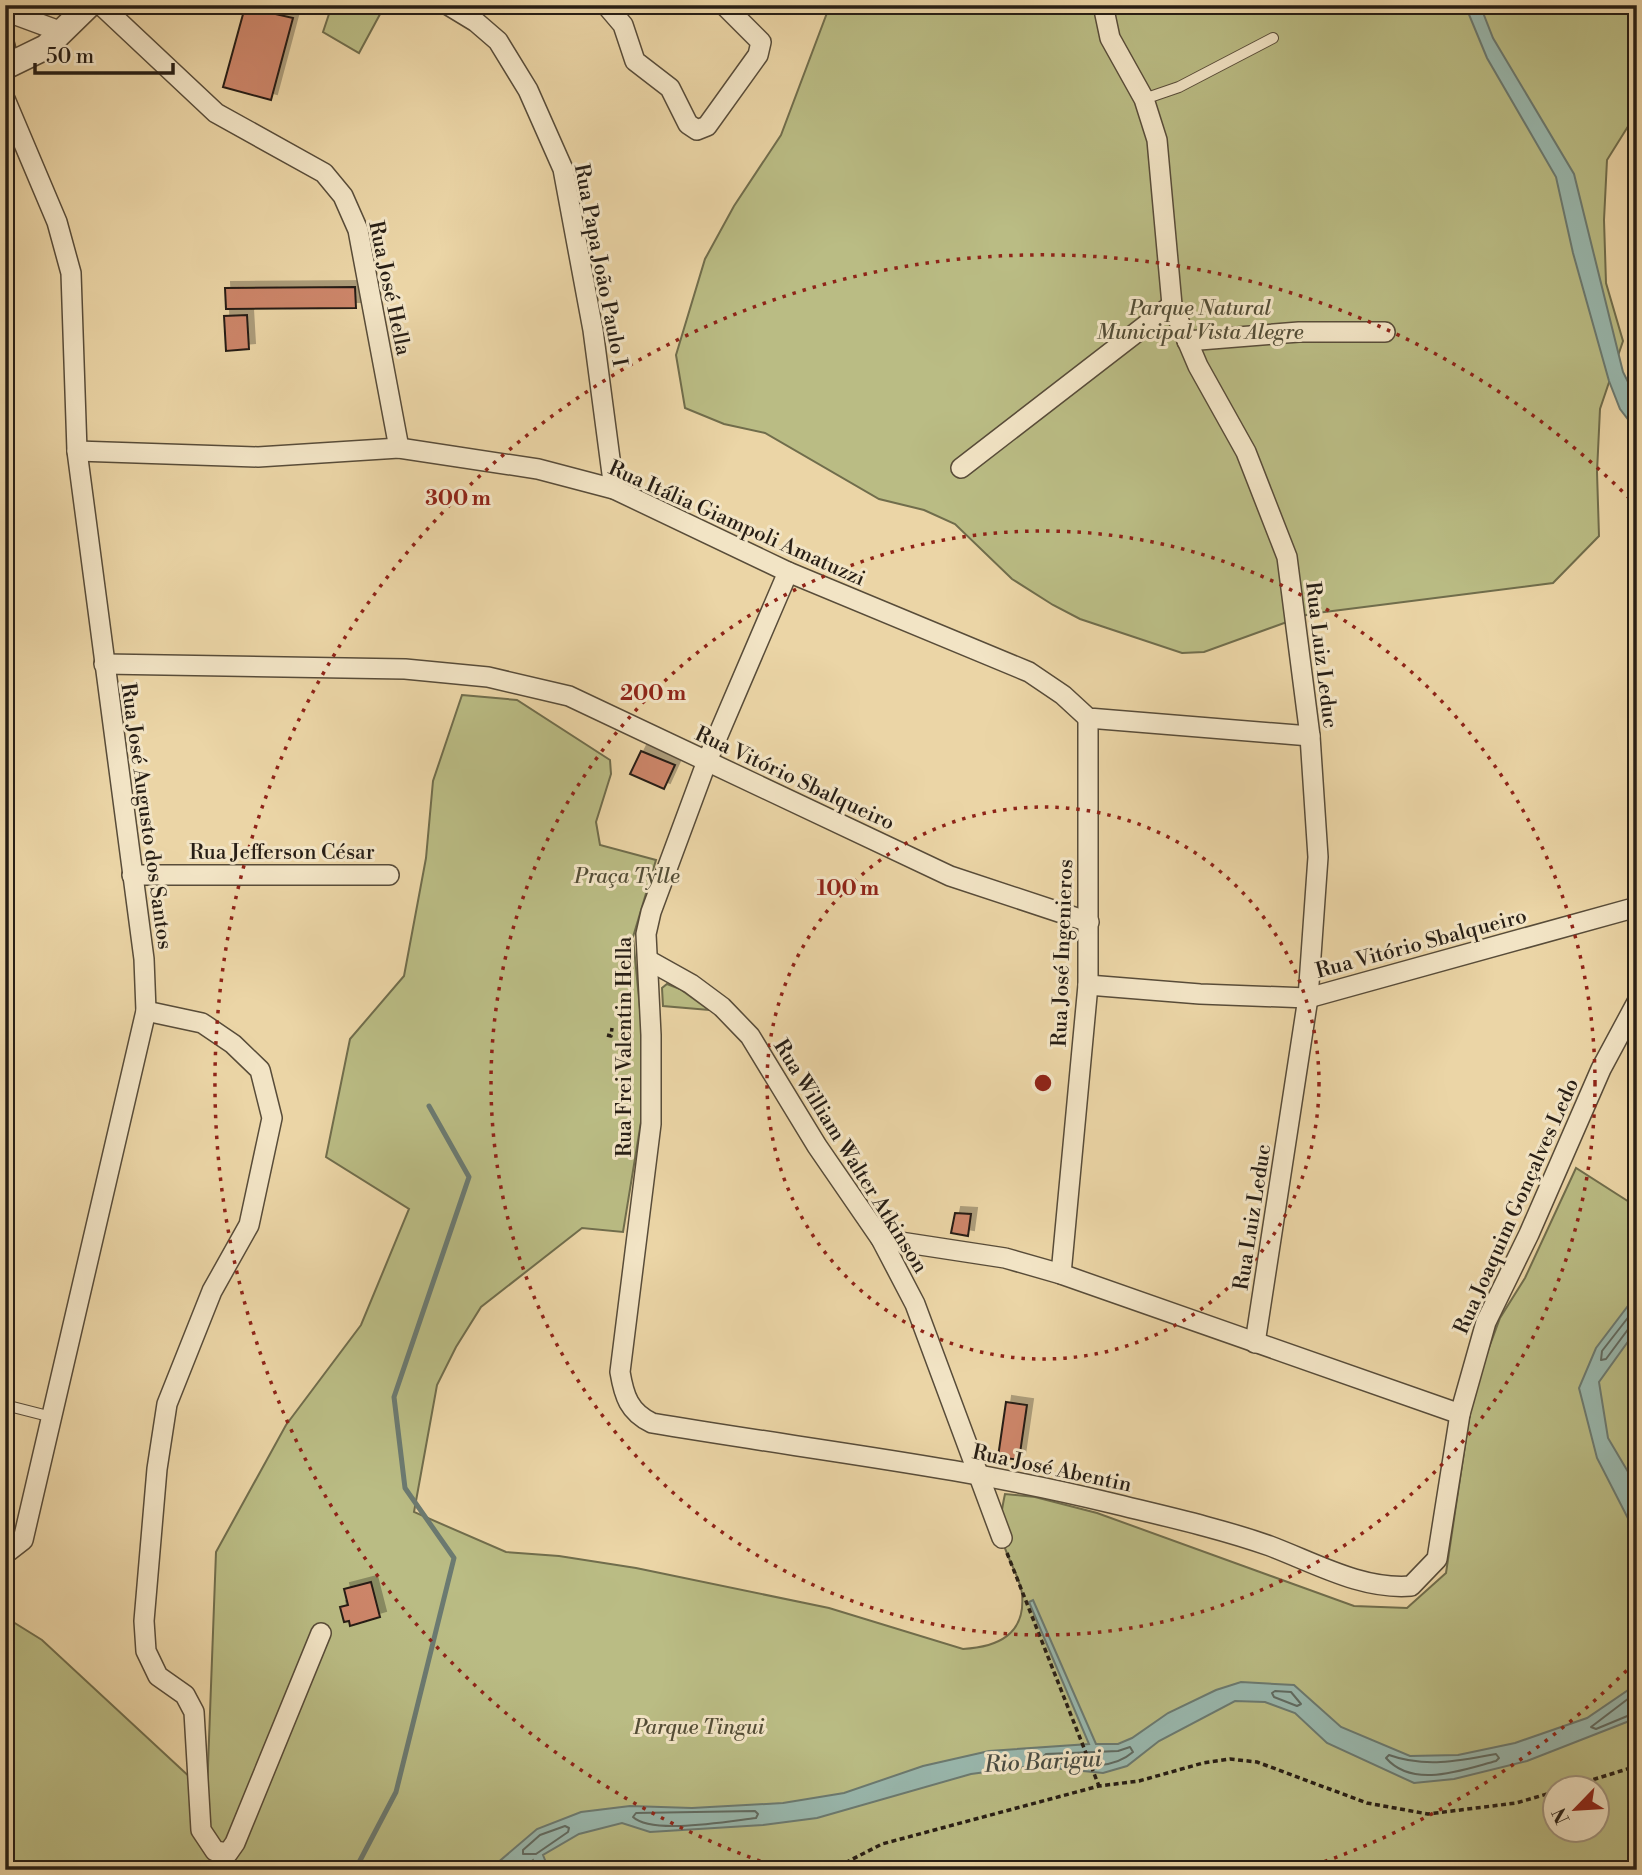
<svg xmlns="http://www.w3.org/2000/svg" width="1642" height="1875" viewBox="0 0 1642 1875" font-family="'Libre Bodoni',serif">
	<style>
		.green { fill: #babc84; stroke: #706d4c; stroke-width: 2; fill-rule: evenodd }
		.water { fill: #99b8ae; stroke: #6b7a71; stroke-width: 2 }
		.lines { fill: none; stroke-linecap: round; stroke-linejoin: round }
		.shore { stroke: #606b62; stroke-width: 2 }
		.stream { stroke: #6b7a71; stroke-width: 5 }
		.building { fill: #cd866b; stroke: #271e15; stroke-width: 2; filter: url(#shadow) }
		.service-casing { stroke: #584c39; stroke-width: 12 }
		.minor-casing { stroke: #584c39; stroke-width: 22 }
		.tertiary-casing { stroke: #584c39; stroke-width: 27 }
		.path { stroke: #271e15; stroke-width: 3.5; stroke-dasharray: 5 3.5; stroke-linecap: butt }
		.service { stroke: #f2e4c5; stroke-width: 10 }
		.minor { stroke: #f2e4c5; stroke-width: 19 }
		.tertiary { stroke: #f2e4c5; stroke-width: 24 }
		.ring { fill: none; stroke: #8f2418; stroke-width: 3.5; stroke-dasharray: 3.5 7 }
		.labels { text-anchor: middle; stroke-width: 6; stroke-linejoin: round; paint-order: stroke }
		.street-label { font-size: 21px; fill: #271e15; stroke: #f2e4c5 }
		.park-label { font-size: 21px; font-style: italic; fill: #534d36; stroke: #f2e4c5 }
		.water-label { font-size: 23px; font-style: italic; fill: #494c43; stroke: #f2e4c5 }
		.centre { fill: #8f2418; stroke: #f2e4c5; stroke-width: 3.5 }
		.ring-label { font-size: 21px; text-anchor: middle; font-weight: bold; fill: #8f2418; stroke: #f2e4c5; stroke-width: 6; stroke-linejoin: round; paint-order: stroke }
	</style>
	<defs>
		<filter id="shadow"><feDropShadow dx="6" dy="-6" stdDeviation="0" flood-color="#0004"/></filter>
	</defs>
	<rect width="100%" height="100%" fill="#ebd5a6"/>
	<filter id="stains"><feTurbulence type="fractalNoise" baseFrequency=".00286" numOctaves="4"/><feColorMatrix values="0 0 0 0 .2 0 0 0 0 .09 0 0 0 0 .02 0 0 0 .5 -.17"/></filter>
	<radialGradient id="worn" r=".72"><stop offset=".6" stop-color="#630" stop-opacity="0"/><stop offset="1" stop-color="#630" stop-opacity=".3"/></radialGradient>
	<!-- green -->
	<g class="green">
		<path d="M332,5H385L359,53L323,32Z"/>
		<path d="M830,5H1637V112L1607,160L1604,220L1606,283L1623,341L1600,409L1597,472L1599,536L1553,583L1309,614L1204,652L1182,653L1080,619L1053,605L1012,579L955,524L924,510L879,499L765,433L724,424L685,408L676,355L705,259L734,206L781,135Z"/>
		<path d="M462,695L517,700L610,760L611,774L596,822L600,845L656,860L633,937L642,1030L641,1122L623,1232L582,1228L481,1307L456,1347L437,1385L414,1512L506,1552L559,1556L636,1568L829,1608L963,1649C997,1647 1026,1635 1022,1594C1020,1575 1005,1557 1002,1537C999,1523 1002,1508 1005,1494L1035,1497L1097,1513L1354,1606L1407,1608L1446,1573L1473,1391L1500,1318L1525,1278L1576,1168L1637,1207V1870H5V1617L42,1640L207,1793L216,1552L286,1425L361,1325L409,1209L326,1157L350,1039L404,976L426,858L433,781ZM1554,1787H1596V1829H1554Z"/>
		<path d="M667,984L680,989L709,1010L663,1006L662,988Z"/>
	</g>
	<!-- water -->
	<g class="water">
		<path d="M1465,5H1480L1493,38L1574,174L1623,372L1637,400V431L1620,409L1609,381L1573,253L1556,177L1487,58Z"/>
		<path d="M1637,1294V1329L1599,1382L1608,1438L1637,1487V1536L1597,1458L1579,1388L1596,1348Z"/>
		<path d="M1033,1600L1096,1744H1118L1132,1738L1168,1713L1216,1690L1241,1682L1294,1685L1341,1727L1410,1756L1458,1755L1515,1743L1587,1718L1631,1688L1637,1678V1718L1527,1761L1454,1779L1414,1783L1327,1743L1295,1713L1265,1702L1235,1701L1159,1741L1127,1766L1103,1773L1032,1766L971,1774L817,1818L763,1825L650,1832L622,1823L579,1834L543,1855L549,1870H538L533,1860L521,1870H489L537,1829L581,1812L630,1806L692,1808L783,1803L844,1793L923,1766L989,1751L1089,1744L1029,1602Z"/>
	</g>
	<g class="lines">
		<!-- shore -->
		<g class="shore">
			<path d="M1637,1306L1602,1351L1601,1360L1606,1359L1629,1328L1637,1326"/>
			<path d="M1275,1691L1291,1692L1301,1704L1297,1706L1274,1697L1272,1693Z"/>
			<path d="M1637,1692L1591,1727L1596,1729L1637,1712"/>
			<path d="M1130,1747L1133,1752C1109,1773 1075,1764 1046,1761L1043,1757L1046,1754L1118,1751Z"/>
			<path d="M1496,1754L1499,1758L1496,1761C1462,1770 1413,1789 1386,1758L1389,1755C1425,1768 1459,1761 1496,1754Z"/>
			<path d="M755,1811L758,1814L756,1818C729,1821 652,1835 633,1817L636,1813Z"/>
			<path d="M565,1826L569,1828L568,1832L536,1854H523V1850L540,1835Z"/>
		</g>
		<!-- stream -->
		<path class="stream" d="M355,1870L396,1792L454,1558L405,1488L394,1397L469,1177L429,1106"/>
	</g>
	<!-- building -->
	<g class="building">
		<path d="M245,7L293,18L271,100L223,87Z"/>
		<path d="M355,287L356,308L226,309L225,288Z"/>
		<path d="M247,315L249,349L226,351L224,316Z"/>
		<path d="M641,751L675,765L664,789L630,774Z"/>
		<path d="M955,1213L971,1214L968,1236L951,1233Z"/>
		<path d="M1006,1402L1027,1405L1019,1460L998,1457Z"/>
		<path d="M371,1582L380,1617L350,1626L349,1621L344,1622L340,1607L348,1605L344,1589Z"/>
	</g>
	<g class="lines">
		<defs>
			<g id="service">
				<path d="M1144,99L1179,87L1273,38"/>
				<path d="M5,1405L52,1417"/>
			</g>
			<g id="minor">
				<path d="M101,5L216,113L324,173L343,196L358,230L399,448"/>
				<path d="M448,5L476,22L498,41L528,90L563,169L593,330L614,489"/>
				<path d="M606,5L623,25L635,61L670,88L688,124L697,130L707,126L758,55L761,42L724,5"/>
				<path d="M1103,5L1110,38L1144,99L1157,140L1172,305L1198,366L1246,452L1287,557L1310,736L1318,857L1308,998L1255,1343"/>
				<path d="M5,11L62,32"/>
				<path d="M5,46L9,65"/>
				<path d="M5,99L57,222L71,273L77,451L144,959L146,1011L23,1540L5,1554"/>
				<path d="M1187,341L1299,332H1385"/>
				<path d="M77,451L258,457L399,448L538,469L614,489L788,572L1029,672L1063,695L1088,718L1310,736"/>
				<path d="M961,468L1172,305"/>
				<path d="M788,572L707,761L651,912L646,934L651,1035V1124L620,1372C624,1396 629,1412 652,1423C805,1449 960,1466 1111,1503C1164,1516 1219,1528 1270,1546C1315,1563 1362,1590 1411,1586L1437,1559L1460,1414L1486,1322L1529,1234L1601,1069L1637,1002"/>
				<path d="M104,664L405,669L488,677L569,696L950,876L1089,922"/>
				<path d="M132,875H389"/>
				<path d="M648,960L691,984L722,1007L750,1036L817,1146L881,1239L915,1304L1002,1538"/>
				<path d="M1088,985L1200,994L1308,998L1637,907"/>
				<path d="M146,1011L202,1023L233,1044L260,1070L272,1118L249,1225L212,1291L167,1404L157,1469L144,1621L146,1651L158,1676L185,1695L194,1712L201,1830L215,1851L228,1853L235,1843L321,1633"/>
				<path d="M881,1239L1005,1258L1061,1274L1460,1414"/>
				<path d="M1061,1274L1088,985V718"/>
			</g>
			<path id="tertiary" d="M5,67L46,47L89,5"/>
		</defs>
		<!-- service casing -->
		<use href="#service" class="service-casing"/>
		<!-- minor casing -->
		<use href="#minor" class="minor-casing"/>
		<!-- tertiary casing -->
		<use href="#tertiary" class="tertiary-casing"/>
		<!-- path -->
		<g class="path">
			<path d="M607,1035L611,1036L612,1028"/>
			<path d="M1007,1553L1099,1786"/>
			<path d="M1569,1787L1637,1766"/>
			<path d="M821,1870L841,1865L882,1844L1099,1786L1139,1781L1203,1763L1230,1759L1257,1762L1367,1803L1428,1814L1516,1803L1554,1792"/>
		</g>
		<!-- service -->
		<use href="#service" class="service"/>
		<!-- minor -->
		<use href="#minor" class="minor"/>
		<!-- tertiary -->
		<use href="#tertiary" class="tertiary"/>
	</g>
	<!-- distance rings -->
	<g class="ring">
		<circle cx="1043" cy="1083" r="276"/>
		<circle cx="1043" cy="1083" r="552"/>
		<path d="M1634 1663A828 828 0 0 1 1306 1868M780 1868A828 828 0 1 1 1634 503"/>
	</g>
	<g class="labels">
		<!-- street labels -->
		<g class="street-label">
			<text transform="translate(601 265) rotate(79)" y="7">Rua Papa João Paulo I</text>
			<text transform="translate(390 288) rotate(78)" y="7">Rua José Hella</text>
			<text transform="translate(737 523) rotate(24)" y="7">Rua Itália Giampoli Amatuzzi</text>
			<text transform="translate(1322 655) rotate(83)" y="7">Rua Luiz Leduc</text>
			<text transform="translate(795 778) rotate(25)" y="7">Rua Vitório Sbalqueiro</text>
			<text transform="translate(147 816) rotate(82)" y="7">Rua José Augusto dos Santos</text>
			<text x="282" y="859">Rua Jefferson César</text>
			<text transform="translate(1421 943) rotate(-15)" y="7">Rua Vitório Sbalqueiro</text>
			<text transform="translate(1062 953) rotate(-88)" y="7">Rua José Ingenieros</text>
			<text transform="translate(624 1047) rotate(-90)" y="7">Rua Frei Valentin Hella</text>
			<text transform="translate(851 1156) rotate(58)" y="7">Rua William Walter Atkinson</text>
			<text transform="translate(1516 1206) rotate(-66)" y="7">Rua Joaquim Gonçalves Ledo</text>
			<text transform="translate(1252 1217) rotate(-81)" y="7">Rua Luiz Leduc</text>
			<text transform="translate(1052 1468) rotate(12)" y="7">Rua José Abentin</text>
		</g>
		<!-- park labels -->
		<g class="park-label">
			<text x="1200" y="315">Parque Natural<tspan x="1200" dy="24">Municipal Vista Alegre</tspan></text>
			<text x="627" y="883">Praça Tylle</text>
			<text x="699" y="1734">Parque Tingui</text>
		</g>
		<!-- water labels -->
		<g class="water-label">
			<text transform="translate(1043 1761) rotate(-3)" y="8">Rio Barigui</text>
		</g>
	</g>
	<circle cx="1043" cy="1083" r="10" class="centre"/>
	<g class="ring-label">
		<text x="458" y="505">300 m</text>
		<text x="653" y="700">200 m</text>
		<text x="848" y="895">100 m</text>
	</g>
	<!-- margin -->
	<rect width="1642" height="1875" fill="none" stroke="#ebd5a6" stroke-width="28"/>
	<rect x="7" y="7" width="1628" height="1861" fill="none" stroke="#271e15" stroke-width="3.5"/>
	<rect x="14" y="14" width="1614" height="1847" fill="none" stroke="#271e15" stroke-width="2"/>
	<!-- north arrow -->
	<g transform="translate(1576 1809) rotate(245)"><circle r="33" fill="#f2e4c5" stroke="#a1957f" stroke-width="2"/>
	<path d="M0-5L12 26L0 18L-12 26Z" fill="#8f2418"/>
	<text y="-10" font-size="19" font-weight="bold" text-anchor="middle" fill="#271e15">N</text>
	</g>
	<!-- scale -->
	<path d="M35 63v10h138v-10" fill="none" stroke="#271e15" stroke-width="3.5"/>
	<text x="46" y="63" font-size="21" fill="#271e15" stroke="#f2e4c5" stroke-width="5" paint-order="stroke">50 m</text>
	<rect width="100%" height="100%" filter="url(#stains)"/>
	<rect width="100%" height="100%" fill="url(#worn)"/>
</svg>
